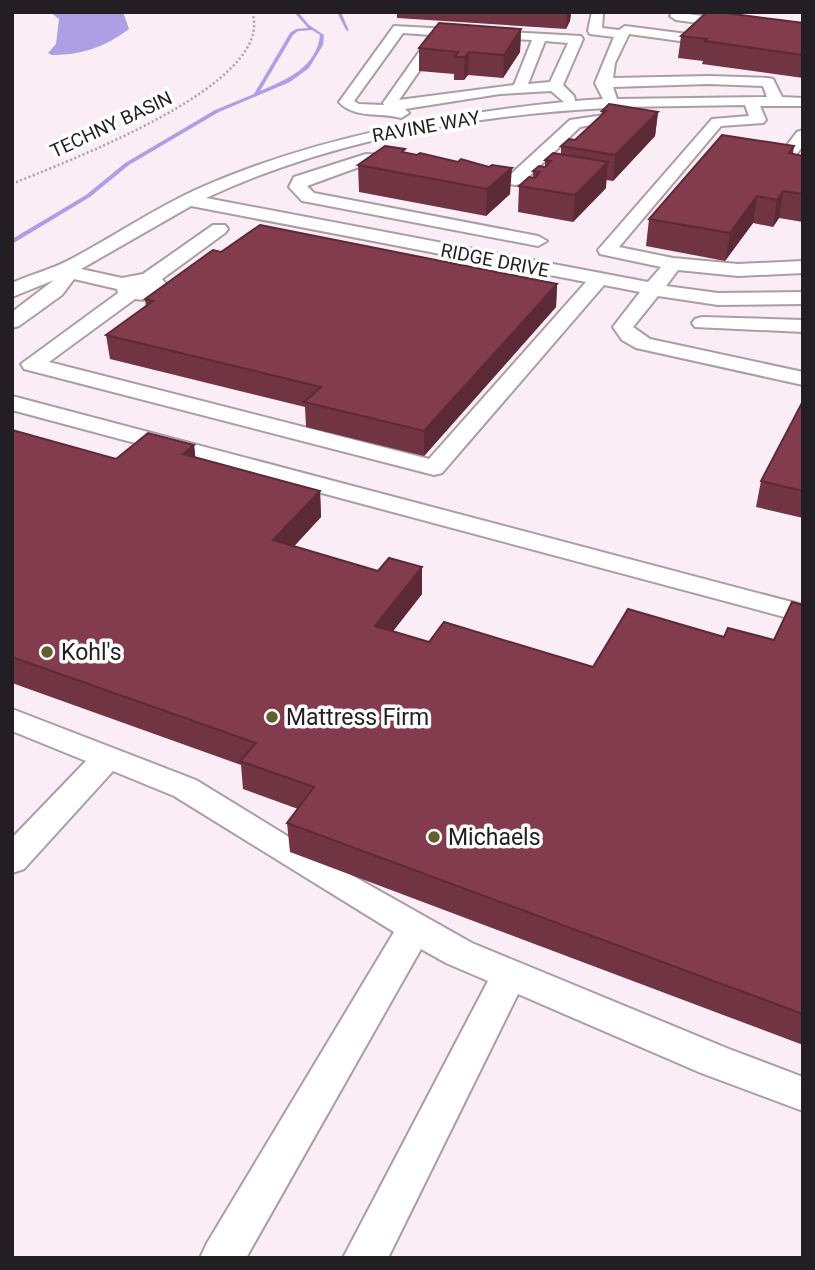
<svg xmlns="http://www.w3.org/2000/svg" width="815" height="1270" viewBox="0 0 815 1270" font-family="Roboto,sans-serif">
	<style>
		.water { fill: #ad9fe4 }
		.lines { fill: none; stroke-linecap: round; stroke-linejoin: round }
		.stream { fill: #ad9fe4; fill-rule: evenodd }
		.minor-casing { stroke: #aa9da5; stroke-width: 4 }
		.path { stroke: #aca1a7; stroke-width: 2.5; stroke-dasharray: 2 2.5; stroke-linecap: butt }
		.minor { fill: #fff; fill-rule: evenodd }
		.wall { fill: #713442 }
		.shaded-wall { fill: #5c2a36 }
		.building { fill: #833c4d; stroke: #5c2a36; stroke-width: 2 }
		.poi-dot { fill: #635e2b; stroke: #fff; stroke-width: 2.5 }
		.labels { text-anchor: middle; stroke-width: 7; stroke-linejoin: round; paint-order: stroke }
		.far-street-label { font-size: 19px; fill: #231e21; stroke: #fff }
		.poi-label { font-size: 23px; fill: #231e21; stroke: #fff; text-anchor: start }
	</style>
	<rect width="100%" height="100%" fill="#fbedf5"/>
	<!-- water -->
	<path class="water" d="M50,12H123L129,29C105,47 82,55 52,55L48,53L56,44L59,19Z"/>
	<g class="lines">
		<!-- stream -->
		<g class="stream">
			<path d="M294,12H298L309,25L324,35L323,45L309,68L290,82L219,112L129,165L90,197L12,244V239L86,195L125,163L215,110L254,94L290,33L296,29L308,28ZM312,30L320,35C317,67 286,80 260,91L293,35L298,31Z"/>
			<path d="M337,12H341L349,31L346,30Z"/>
		</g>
		<defs>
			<g id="minor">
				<path d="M592,12L603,14L602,28L619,30L625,26L687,34L694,38L687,42L629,34L615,63L613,78L709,76L768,78L773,79L782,97L803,98V106H760L766,120L763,123L721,126L619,247L673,258L738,264L803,261V273L738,276L678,270L666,286L718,293L803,292V304L718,305L658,296L633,327L650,339L803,372V385L636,348L622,340L613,327L640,292L604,285L442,473L434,475L24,369L21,364L118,293L117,289L74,279L62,295L19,326L12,328V312L54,280L12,297V283C32,274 53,269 71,259C115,236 156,207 202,187C317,137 440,115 564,102L551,91L500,94L405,109L409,113L401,118C381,112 354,119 339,102L394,26L581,36L583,39L563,85L574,96L575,101L603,99L595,83L614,37L590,34L588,31ZM403,33L431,35L383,103L384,105L359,104L354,101ZM444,35L532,40L514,85L399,100ZM545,41L568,43L550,82L528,84ZM709,84L763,86L767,97L617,99L613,87ZM745,105L749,116L712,119L598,250L600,254L661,267L648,282L206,198C330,140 472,115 607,108L611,114L570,120L511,174L473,167L465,172L467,176L515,185L521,184L580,127L625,119L628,116L622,107ZM191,206L586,282L429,459L49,362L135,299C148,301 161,298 169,287L162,279L225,233L228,229L225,225H213L143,274L122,278L81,269Z"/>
				<path d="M673,12L803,29V37L676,20L670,16Z"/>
				<path d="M803,130V146L791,161L762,160L754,155L762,150L781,153L797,132Z"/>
				<path d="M366,154L405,156L413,161L405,166L367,164L307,186L314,193L538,236L547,241L538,246L308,202L302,201L289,187L294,177Z"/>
				<path d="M702,317L803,320V332L695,327L692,323L695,319Z"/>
				<path d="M12,396L803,605V622L12,410Z"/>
				<path d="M12,709L196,780L346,872L472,943L729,1049L803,1077V1111L701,1073L518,994L388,1258H343L488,981L446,963L421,949L246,1258H200L207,1243L394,932L174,796L113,771L24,869L12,873V838L86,761L12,731Z"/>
			</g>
		</defs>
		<!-- minor casing -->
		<use href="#minor" class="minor-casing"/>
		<!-- path -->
		<path class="path" d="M12,184C61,163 278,85 252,12"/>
		<!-- minor -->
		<use href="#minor" class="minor"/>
	</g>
	<!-- wall -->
	<g class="wall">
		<path d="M397,12H571L570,21L566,29L397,18Z"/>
		<path d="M803,23V78L702,64L703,61L678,58L681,36Z"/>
		<path d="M521,29L520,52L503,78L468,75L464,80H454V74L419,71V48Z"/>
		<path d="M602,111L658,112L655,136L613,181L606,180V188L573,222L518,212L519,186L533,177V171L545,167V160L561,154V146L575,140L601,116Z"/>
		<path d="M794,146L793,154L803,156V222L779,218L773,227L753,223L725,261L646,246L649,219Z"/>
		<path d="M405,152L510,194L486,216L359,192L358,165Z"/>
		<path d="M221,252L557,284L556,307L424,456L306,427L305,407L110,359L106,335L146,307L145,299Z"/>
		<path d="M803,401V518L756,507L761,481Z"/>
		<path d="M12,430L116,459L194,445L195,457L320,491L321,517L294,546L422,594L393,631L429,642L593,667L724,637L774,640L803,605V1045L290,852L287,823L298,809L243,789L241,765L12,683Z"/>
	</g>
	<!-- shaded-wall -->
	<g class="shaded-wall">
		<path d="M567,12H571L570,21L566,29Z"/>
		<path d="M521,29L520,52L503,78L504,55Z"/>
		<path d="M469,52L468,75L464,80L465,57Z"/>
		<path d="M658,112L655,136L613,181L615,155Z"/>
		<path d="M608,162L606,188L573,222L575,195Z"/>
		<path d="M512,168L510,194L486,216L487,189Z"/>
		<path d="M783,191L779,218L773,227L777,200Z"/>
		<path d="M757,196L753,223L725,261L730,233Z"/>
		<path d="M557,284L556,307L424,456V431Z"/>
		<path d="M194,445L197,470L183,454Z"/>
		<path d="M320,491L321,517L275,567L273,540Z"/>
		<path d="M422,567V594L376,653L375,626Z"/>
	</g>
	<!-- building -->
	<g class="building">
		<path d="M707,12H718L803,23V55L705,41L707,39L681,36Z"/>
		<path d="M439,23L521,29L504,55L469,52L465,57H455L458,52L419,48Z"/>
		<path d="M609,104L658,112L615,155L561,146L569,139L575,140L606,111H602Z"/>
		<path d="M722,135L794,146L789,153L803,156V194L783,191L777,200L757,196L730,233L649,219Z"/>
		<path d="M385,146L405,149L402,152L417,155L420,153L458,162L461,159L489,167L492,165L512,168L487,189L358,165Z"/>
		<path d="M553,153L608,162L575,195L519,186L529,177L535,178L540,172L533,171L539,166L545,167L551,161L545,160Z"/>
		<path d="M260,225L557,284L424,431L304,402L321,387L106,335L153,301L145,299L213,250L221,252Z"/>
		<path d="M803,401V491L761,481Z"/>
		<path d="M12,430L116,459L148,433L194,445L183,454L320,491L273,540L378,571L389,558L422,567L375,626L429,642L444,622L593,667L628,609L724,637L728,628L774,640L792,602L803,605V1014L287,823L314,787L240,761L256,743L12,657Z"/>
	</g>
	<!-- markers -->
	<g class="poi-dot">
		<circle cx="47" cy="652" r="7"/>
		<circle cx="272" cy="717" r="7"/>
		<circle cx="434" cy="837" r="7"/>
	</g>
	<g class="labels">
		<!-- far-street labels -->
		<g class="far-street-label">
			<text transform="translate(111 124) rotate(-25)" y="7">TECHNY BASIN</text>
			<text transform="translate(426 126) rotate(-10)" y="7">RAVINE WAY</text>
			<text transform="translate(495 260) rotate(11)" y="7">RIDGE DRIVE</text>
		</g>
		<!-- poi labels -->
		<g class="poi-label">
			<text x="61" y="660">Kohl's</text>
			<text x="286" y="725">Mattress Firm</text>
			<text x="448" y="845">Michaels</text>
		</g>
	</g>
	<!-- border -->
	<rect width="815" height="1270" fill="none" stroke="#231e21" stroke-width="28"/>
</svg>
